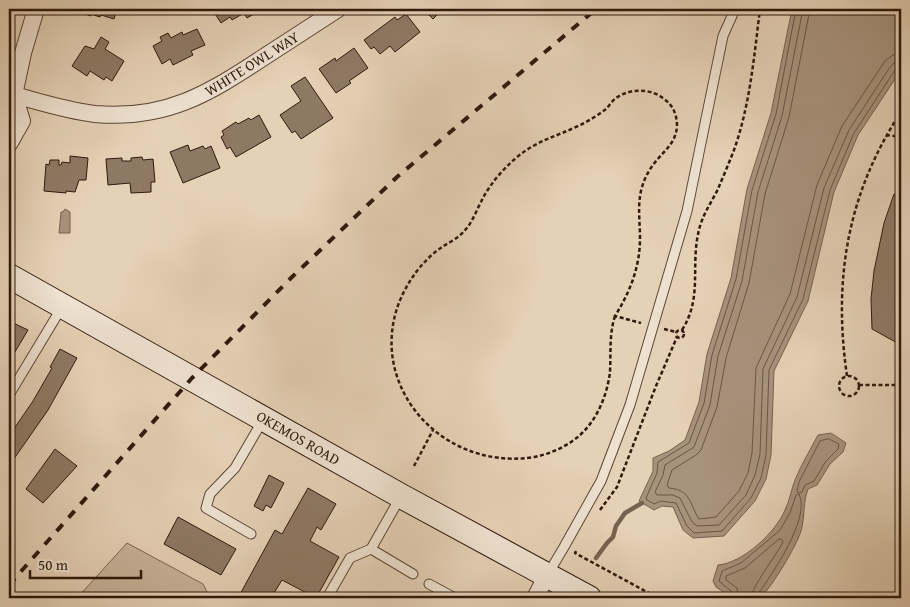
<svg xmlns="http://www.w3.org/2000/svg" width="910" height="607" viewBox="0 0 910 607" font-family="'Gentium Book Plus',serif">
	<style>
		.green { fill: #c6b299; stroke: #7a6652 }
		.water { fill: #a7927c; stroke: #77624f }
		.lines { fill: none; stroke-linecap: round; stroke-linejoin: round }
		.shore { stroke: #6b5644; stroke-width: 1 }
		.stream { stroke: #77624f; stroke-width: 4.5 }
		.building { fill: #8e7964; stroke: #2f190c }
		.service-casing { stroke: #5c4736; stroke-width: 11 }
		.minor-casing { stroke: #5c4736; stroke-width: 18 }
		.secondary-casing { stroke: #2f190c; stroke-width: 26 }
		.path { stroke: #2f190c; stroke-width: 2.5; stroke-dasharray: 4 2.5; stroke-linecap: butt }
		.service { stroke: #eee1d0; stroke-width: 9 }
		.minor { stroke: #eee1d0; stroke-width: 16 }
		.secondary { stroke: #eee1d0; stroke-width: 24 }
		.rail { stroke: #2f190c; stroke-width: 4; stroke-dasharray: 9 9; stroke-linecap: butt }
		.labels { text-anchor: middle; stroke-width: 5; stroke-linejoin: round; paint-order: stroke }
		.street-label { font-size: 15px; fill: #2f190c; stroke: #eee1d0 }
	</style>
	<rect width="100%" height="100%" fill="#e5d1b6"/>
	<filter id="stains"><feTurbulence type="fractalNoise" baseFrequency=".004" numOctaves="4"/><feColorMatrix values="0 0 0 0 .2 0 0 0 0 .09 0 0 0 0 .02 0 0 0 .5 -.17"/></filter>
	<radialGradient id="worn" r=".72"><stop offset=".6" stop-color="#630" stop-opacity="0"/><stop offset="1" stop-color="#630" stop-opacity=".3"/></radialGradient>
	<!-- green -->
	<path class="green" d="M127,543L203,584L210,598H77Z"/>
	<!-- water -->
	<g class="water">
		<path d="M792,9H901V70L858,135L834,192L808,301L774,371L771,455L766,479L755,501L724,536L693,538L683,530L673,507L662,506L654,510L639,501L653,471V458L669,451L685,440L699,402L707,354L731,278L747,189L771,113Z"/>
		<path d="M65,209L70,212V233H59L61,212H63Z"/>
		<path d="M831,433L846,443L843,452L830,464L817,485L808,489C803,502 805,517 801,531C796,547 772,587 760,598H728V595L716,587L713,581L718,565C743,563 776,532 785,510C790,500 791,490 795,480C801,465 810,450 818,435Z"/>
	</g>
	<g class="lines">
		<!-- shore -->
		<g class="shore">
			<path d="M796,9L776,114L752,190L736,279L712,355L704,403L689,443L658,462L657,473L646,498L647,500L654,504L661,501L676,503L687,526L694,533L722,531L751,498L761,478L766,455L769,370L803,299L830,190L854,133L895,70L901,68"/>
			<path d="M803,9L782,116L758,192L742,281L718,356L710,405L694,447L665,465L663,475L655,492L657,495H673L680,498L692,522L697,526L719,525L746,495L755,475L760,454L763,369L797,297L824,188L849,130L890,67L894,63L901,62"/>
			<path d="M810,9L789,117L765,194L749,283L726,358L717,407L701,450L696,455L672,470L667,485L669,488C691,490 689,503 699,519L716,517L739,491L748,473L752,453L756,368L790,294L817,185L842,126L885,61L893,55L901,54"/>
			<path d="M829,439L839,444L838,449L826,461L814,481L805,485L802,492L798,493L797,491L799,482L820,441Z"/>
			<path d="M733,598L731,591L719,581L722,571L741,563L780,530L790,513L796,495L799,494C811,518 772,574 758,594L757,598"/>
			<path d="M739,598L737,588L726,580V576L745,568L779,539H781L783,542C776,556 752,586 751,598"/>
		</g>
		<!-- stream -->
		<path class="stream" d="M596,558L607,543L613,537L616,526L625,513L642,503"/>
	</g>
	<!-- building -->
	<g class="building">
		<path d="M84,9H117L114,19L101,15L100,17L91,14V16L82,13Z"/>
		<path d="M212,9H262L247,18L244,13L232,20L230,17L221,23Z"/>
		<path d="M418,9H443L433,19L423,9L421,11Z"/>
		<path d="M406,14L420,32L395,52L390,46L380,54L374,47L371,49L364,40L395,17L397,20Z"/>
		<path d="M197,29L205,45L191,51L193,55L173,65L170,59L162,64L153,46L162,41L160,37L168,33L171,38L182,32L183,35Z"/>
		<path d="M101,37L109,42L105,49L124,61L112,81L106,77L104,80L90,71L87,76L72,66L85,46L94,49Z"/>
		<path d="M354,48L368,68L349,81L351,83L336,93L319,69L335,58L336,61Z"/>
		<path d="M305,77L333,118L301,139L295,131L292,133L280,115L301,101L291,86Z"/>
		<path d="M259,115L271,137L236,157L230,147L227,149L221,137L224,135L222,131L236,122L238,124L249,118L251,120Z"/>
		<path d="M188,145L190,151L203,146L205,149L211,146L220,168L183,183L170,152Z"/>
		<path d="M70,156L88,158L86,180H79L75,192L66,191V193L44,191L46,164L49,165L50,160H59V165H61L62,162L70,163Z"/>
		<path d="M142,157L143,160L153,159L155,182H151V192L131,193L130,183L108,185L106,159L122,158V161H131V158Z"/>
		<path d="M894,194L901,198V345L872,329L871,299L874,271L884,223Z"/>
		<path d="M9,321L28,330L9,362Z"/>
		<path d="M60,349L77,358L48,410L9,466V436L33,401L52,368L50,367Z"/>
		<path d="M55,449L77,466L43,503L26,489Z"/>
		<path d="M269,475L284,483L271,508L266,505L263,511L254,506Z"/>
		<path d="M308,488L336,504L321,530L317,527L310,541L339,557L316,598L282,580L271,598H259L254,596L253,598H238L275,530L282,534Z"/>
		<path d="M178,517L236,549L221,575L164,544Z"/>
	</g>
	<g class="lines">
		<defs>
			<g id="service">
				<path d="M9,395L62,307"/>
				<path d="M251,534L206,508L210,494L235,468L263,420"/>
				<path d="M371,549L413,574"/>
				<path d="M548,574L564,547L601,481L630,405L687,211L723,36L735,9"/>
				<path d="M429,584L455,598"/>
				<path d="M327,598L350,558L371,549L401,496"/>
			</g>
			<g id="minor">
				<path d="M14,95C40,102 68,111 95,114C166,120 208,94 264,57C289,41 313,25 338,9"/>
				<path d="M9,144L22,121L14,95L23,53L36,9"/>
				<path d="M535,598L547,575"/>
			</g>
			<path id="secondary" d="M9,276L401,496L589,598"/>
		</defs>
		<!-- service casing -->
		<use href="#service" class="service-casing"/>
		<!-- minor casing -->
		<use href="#minor" class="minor-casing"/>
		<!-- secondary casing -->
		<use href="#secondary" class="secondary-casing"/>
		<!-- path -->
		<g class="path">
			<path d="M886,135L901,137"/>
			<path d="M615,316C609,334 611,353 610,372C608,389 601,410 590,424C577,442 555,453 534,457C434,473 354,370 410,281C418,268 429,256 442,247C450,242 460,237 466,229C473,221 476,211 481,202C489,185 502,170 516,158C537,140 556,137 580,125C589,121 598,115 606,109C609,106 612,101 616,98C630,88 651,88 664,99C673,105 677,115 677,126C676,142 666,149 657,160C650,168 645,177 642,187C637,204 640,221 640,238C640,267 630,292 615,316L641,323"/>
			<path d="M664,329L676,332"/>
			<circle cx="680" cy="334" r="4"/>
			<path d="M682,330C703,297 690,266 699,230C702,216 711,203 718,189C723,177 729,163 734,150C750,105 754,57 760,9"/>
			<path d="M847,376C833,280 847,194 901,112"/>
			<circle cx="849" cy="386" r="10"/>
			<path d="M859,385H901"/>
			<path d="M414,466L433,430"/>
			<path d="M600,510L617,487L656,386L677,337"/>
			<path d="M576,551L575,553L658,598"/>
		</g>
		<!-- service -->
		<use href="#service" class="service"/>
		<!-- minor -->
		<use href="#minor" class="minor"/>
		<!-- secondary -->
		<use href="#secondary" class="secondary"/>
		<!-- rail -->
		<path class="rail" d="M9,585L192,378L292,277L397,177L596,9"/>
	</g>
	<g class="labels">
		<!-- street labels -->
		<g class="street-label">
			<text transform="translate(252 64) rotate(-32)" y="5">WHITE OWL WAY</text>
			<text transform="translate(298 438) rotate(30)" y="5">OKEMOS ROAD</text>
		</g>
	</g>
	<!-- margin -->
	<rect width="910" height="607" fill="none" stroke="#e5d1b6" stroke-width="30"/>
	<rect x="10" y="10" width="890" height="587" fill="none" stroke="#2f190c" stroke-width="2.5"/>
	<rect x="15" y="15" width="880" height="577" fill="none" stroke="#2f190c"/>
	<!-- scale -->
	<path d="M30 570v8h111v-8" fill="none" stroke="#2f190c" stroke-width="2.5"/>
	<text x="38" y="570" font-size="15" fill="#2f190c" stroke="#eee1d0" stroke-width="4" paint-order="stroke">50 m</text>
	<rect width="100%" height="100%" filter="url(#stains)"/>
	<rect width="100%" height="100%" fill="url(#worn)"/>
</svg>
